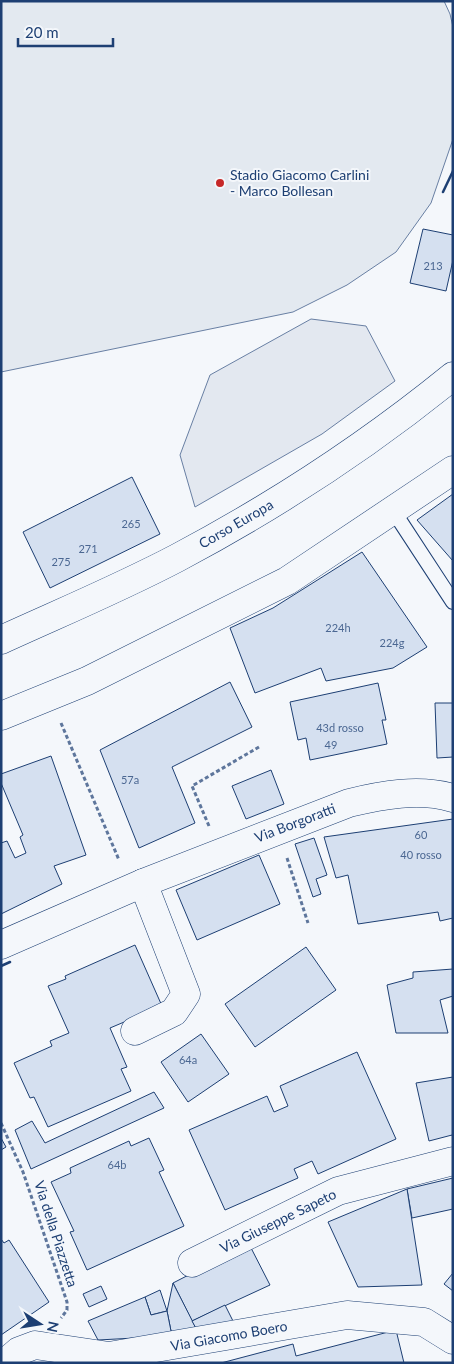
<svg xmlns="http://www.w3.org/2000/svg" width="454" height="1364" viewBox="0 0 454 1364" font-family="Lato,sans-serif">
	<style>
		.pitch { fill: #e3e9f0; stroke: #687fa3 }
		.parking { fill: #e3e8f0; stroke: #687fa3 }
		.building { fill: #d5e0f0; stroke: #1d3f73 }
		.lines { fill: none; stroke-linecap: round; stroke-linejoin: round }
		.lane-casing { stroke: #1d3f73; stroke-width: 16 }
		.street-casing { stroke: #1d3f73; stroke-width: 29 }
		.secondary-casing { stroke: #1d3f73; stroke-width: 29 }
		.primary-casing { stroke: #1d3f73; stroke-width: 29 }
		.path { stroke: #5e769c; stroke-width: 3; stroke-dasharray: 4 2.5; stroke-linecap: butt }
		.lane { stroke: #f4f7fb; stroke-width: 14 }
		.street { stroke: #f4f7fb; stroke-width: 28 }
		.secondary { stroke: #f4f7fb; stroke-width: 28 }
		.primary { stroke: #f4f7fb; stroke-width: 28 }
		.wall { stroke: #1d3f73; stroke-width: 2.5 }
		.poi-dot { fill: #c62828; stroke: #f4f7fb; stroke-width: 2 }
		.labels { text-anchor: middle; stroke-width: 4; stroke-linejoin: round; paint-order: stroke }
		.number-label { font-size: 11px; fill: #4b6792 }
		.poi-label { font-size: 14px; fill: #1d3f73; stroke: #f4f7fb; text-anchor: start }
		.street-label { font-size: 14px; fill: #1d3f73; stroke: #f4f7fb }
	</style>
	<rect width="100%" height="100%" fill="#f4f7fb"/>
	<!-- pitch -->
	<path class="pitch" d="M1,1H444L450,14L453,27V139L431,203L396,252L347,285L293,312L1,372Z"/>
	<!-- parking -->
	<path class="parking" d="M311,319L366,326L395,381L322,434L195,507L180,455L210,375Z"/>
	<!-- building -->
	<g class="building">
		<path d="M423,229L453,235V260L446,291L410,283Z"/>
		<path d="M132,477L160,534L50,588L23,532Z"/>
		<path d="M453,494V561L417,520Z"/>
		<path d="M362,552L427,647L393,668L326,681L321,668L255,693L230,628L273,608Z"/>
		<path d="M230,682L252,727L172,767L195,823L139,848L100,750Z"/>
		<path d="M378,683L386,720H382L387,744L310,760L306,738L298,740L290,702Z"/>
		<path d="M435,703H453V757L437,758Z"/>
		<path d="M51,756L86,855L54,866L62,884L1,914V843L7,841L15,858L26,853L20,837L23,835L1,783V774Z"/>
		<path d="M271,770L284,804L246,819L232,786Z"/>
		<path d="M453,819V918L440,921L438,912L358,924L348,875L336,878L324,837Z"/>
		<path d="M314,838L327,875L316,879L321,894L313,897L295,844Z"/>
		<path d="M259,855L280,904L197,940L176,890Z"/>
		<path d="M135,945L162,1006L110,1028L127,1067L121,1069L131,1091L48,1127L34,1097L30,1098L14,1063L52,1046L50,1041L69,1033L48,986L66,979L65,976Z"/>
		<path d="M306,947L336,990L255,1047L225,1004Z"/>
		<path d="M453,969V996L440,1000L448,1033H396L387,985L413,978V972Z"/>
		<path d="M201,1034L229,1074L188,1102L161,1062Z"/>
		<path d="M357,1052L396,1139L318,1174L312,1161L294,1169L298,1178L225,1210L189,1130L267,1096L274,1112L288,1106L280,1086Z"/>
		<path d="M453,1077V1138L452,1135L429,1141L416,1083Z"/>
		<path d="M154,1092L164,1108L31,1169L15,1130L32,1121L45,1143Z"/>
		<path d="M1,1138L6,1147L1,1150Z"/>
		<path d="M149,1138L164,1170L159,1172L184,1226L87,1270L70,1232L74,1231L51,1182L71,1173L70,1168L129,1141L131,1146Z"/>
		<path d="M453,1178V1209L412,1218L407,1189Z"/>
		<path d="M407,1189L422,1285L358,1287L328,1222Z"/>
		<path d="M1,1239L4,1243L9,1240L49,1302L1,1335Z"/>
		<path d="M249,1244L270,1285L192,1321L173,1283Z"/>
		<path d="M453,1273V1291L444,1284Z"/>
		<path d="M173,1283L198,1332L172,1336L167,1311Z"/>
		<path d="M101,1286L107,1299L89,1307L83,1294Z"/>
		<path d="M160,1290L167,1311L151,1315L145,1297Z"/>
		<path d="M145,1297L151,1315L167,1311L172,1336L98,1340L88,1321Z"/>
		<path d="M225,1305L235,1325L198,1332L192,1321Z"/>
		<path d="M396,1330L404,1363H221L293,1344L296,1356Z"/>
	</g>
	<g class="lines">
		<defs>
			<path id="lane" d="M392,513L400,521L453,602"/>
			<g id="street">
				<path d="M135,1031L174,1012L186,994L143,883"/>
				<path d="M192,1263L338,1191L453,1161"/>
				<path d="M5,1363L19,1351L35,1345L109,1356L347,1315L424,1322L453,1340"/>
			</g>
			<path id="secondary" d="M1,945L143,883L349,803C382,795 419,788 453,798"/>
			<g id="primary">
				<path d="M1,640C60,613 120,588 177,558C275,506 367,446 453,376"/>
				<path d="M1,716L87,681L287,581L453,470"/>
			</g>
		</defs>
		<!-- lane casing -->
		<use href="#lane" class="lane-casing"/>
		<!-- street casing -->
		<use href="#street" class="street-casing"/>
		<!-- secondary casing -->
		<use href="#secondary" class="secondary-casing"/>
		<!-- primary casing -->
		<use href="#primary" class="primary-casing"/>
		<!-- path -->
		<g class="path">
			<path d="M61,723L119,860"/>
			<path d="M209,826L192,786L259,747"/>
			<path d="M287,858L308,923"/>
			<path d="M1,1123L23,1172L67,1302V1310L61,1318"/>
		</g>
		<!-- lane -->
		<use href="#lane" class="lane"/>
		<!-- street -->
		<use href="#street" class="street"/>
		<!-- secondary -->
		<use href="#secondary" class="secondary"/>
		<!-- primary -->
		<use href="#primary" class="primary"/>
		<!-- wall -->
		<g class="wall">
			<path d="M443,192L453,171"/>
			<path d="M1,966L10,962"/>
		</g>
	</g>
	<!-- markers -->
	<circle class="poi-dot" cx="220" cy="183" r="5"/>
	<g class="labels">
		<!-- number labels -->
		<g class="number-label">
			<text x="433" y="270">213</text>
			<text x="131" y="528">265</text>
			<text x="88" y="553">271</text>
			<text x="61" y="566">275</text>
			<text x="338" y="632">224h</text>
			<text x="392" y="647">224g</text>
			<text x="340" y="732">43d rosso</text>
			<text x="331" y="749">49</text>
			<text x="130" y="784">57a</text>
			<text x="421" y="839">60</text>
			<text x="421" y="859">40 rosso</text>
			<text x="188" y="1064">64a</text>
			<text x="117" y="1169">64b</text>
		</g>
		<!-- poi labels -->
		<g class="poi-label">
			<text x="230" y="180">Stadio Giacomo Carlini<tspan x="230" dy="16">- Marco Bollesan</tspan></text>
		</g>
		<!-- street labels -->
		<g class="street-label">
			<text transform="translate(236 524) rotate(-30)" y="5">Corso Europa</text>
			<text transform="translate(295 823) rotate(-21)" y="5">Via Borgoratti</text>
			<text transform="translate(278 1221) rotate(-26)" y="5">Via Giuseppe Sapeto</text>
			<text transform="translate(56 1234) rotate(72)" y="5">Via della Piazzetta</text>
			<text transform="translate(229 1336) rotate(-10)" y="5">Via Giacomo Boero</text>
		</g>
	</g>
	<!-- border -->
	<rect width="454" height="1364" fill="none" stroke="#1d3f73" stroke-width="5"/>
	<!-- north arrow -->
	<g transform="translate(40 1324) rotate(102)" stroke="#f4f7fb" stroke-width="4" paint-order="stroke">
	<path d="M0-4L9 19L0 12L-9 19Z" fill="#1d3f73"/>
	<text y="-8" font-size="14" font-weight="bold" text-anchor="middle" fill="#1d3f73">N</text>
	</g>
	<!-- scale -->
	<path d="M18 38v8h95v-8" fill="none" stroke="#1d3f73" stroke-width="2.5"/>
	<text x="25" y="38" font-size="15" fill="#1d3f73" stroke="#f4f7fb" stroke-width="4" paint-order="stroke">20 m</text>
</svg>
